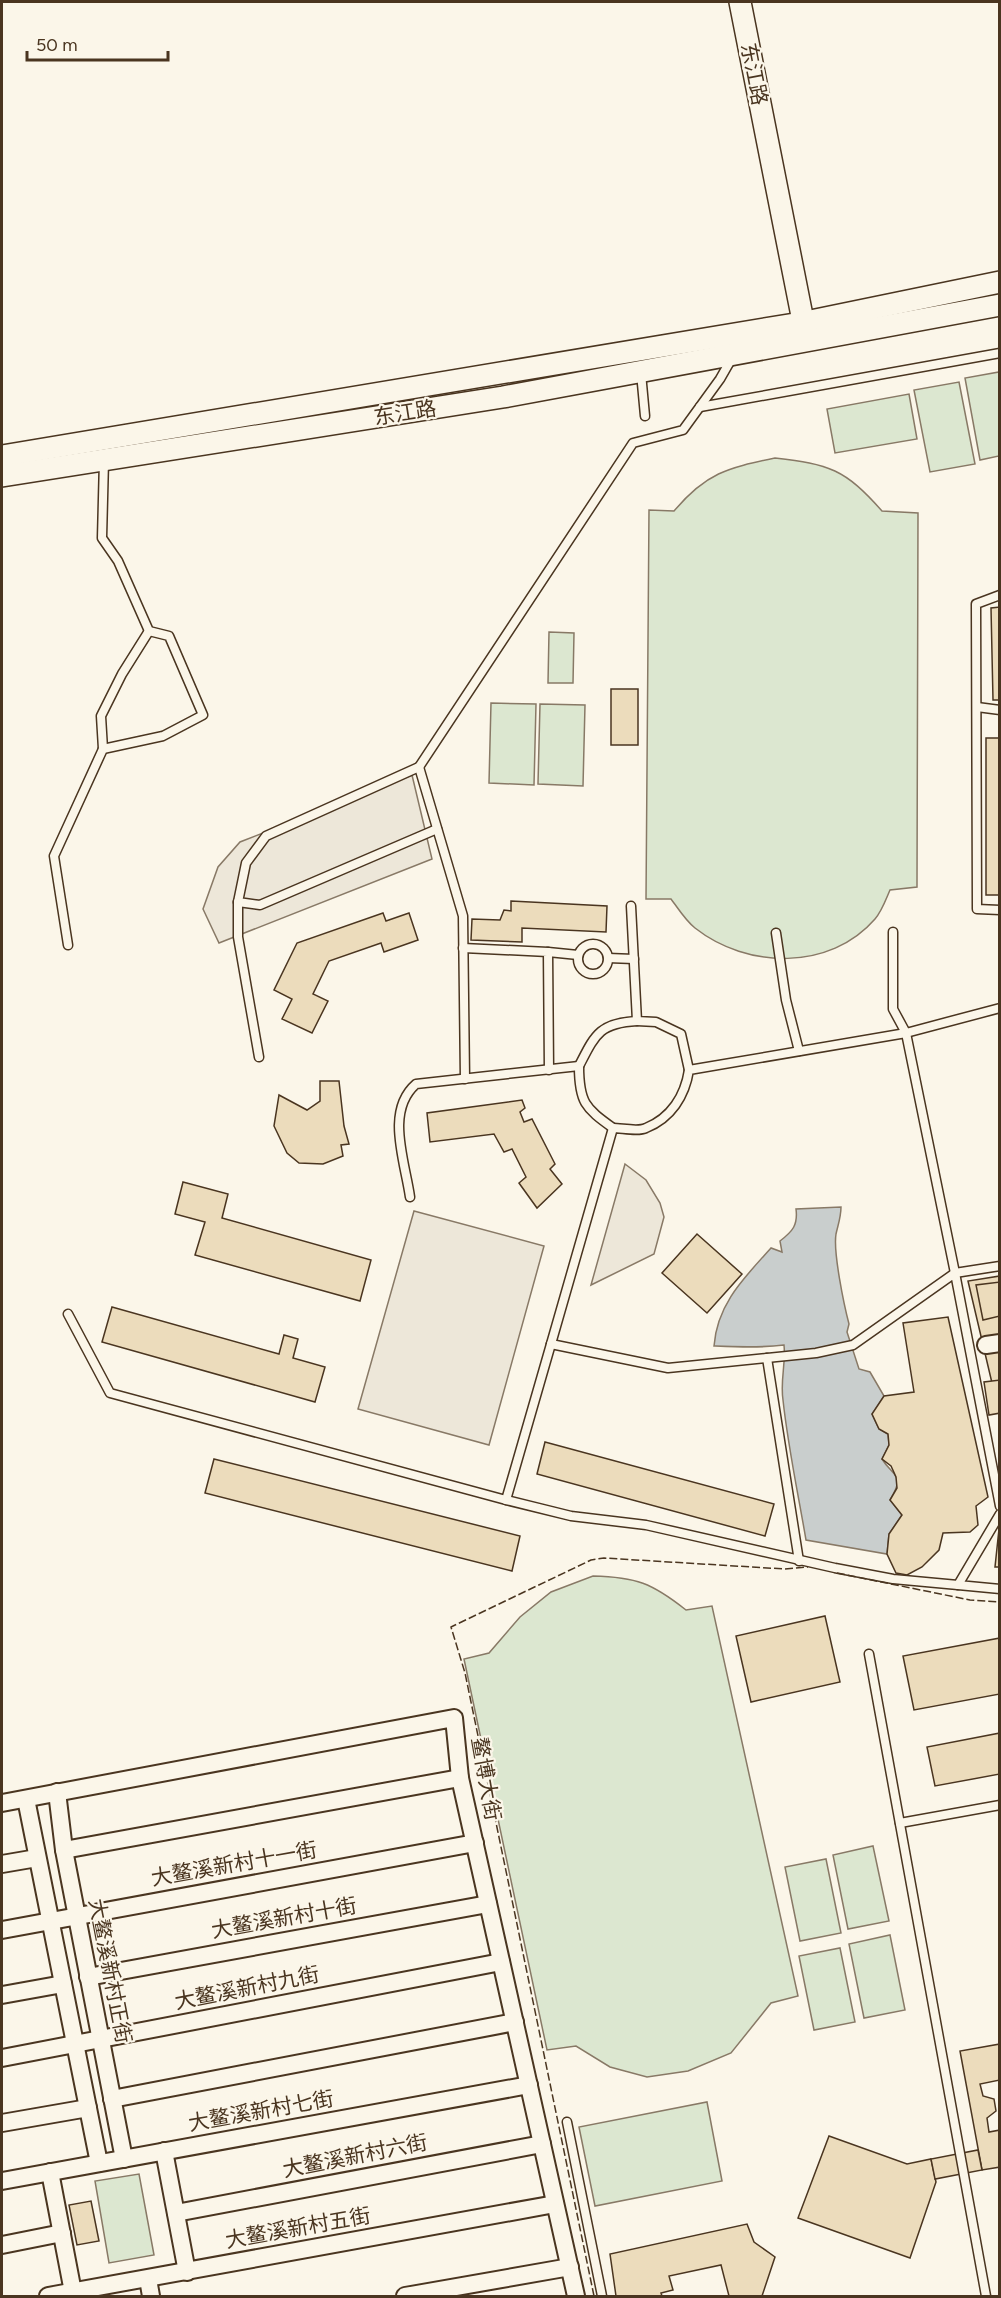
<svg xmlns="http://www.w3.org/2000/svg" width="1001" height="2298" viewBox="0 0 1001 2298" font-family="Figtree,'Noto Sans SC',sans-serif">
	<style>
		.green { fill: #dce7d0; stroke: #887966; stroke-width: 1.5 }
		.parking { fill: #ede7d9; stroke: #887966; stroke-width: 1.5 }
		.water { fill: #c9cecd; stroke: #887966; stroke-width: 1.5 }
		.building { fill: #ecdcbc; stroke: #4a3520; stroke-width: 1.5 }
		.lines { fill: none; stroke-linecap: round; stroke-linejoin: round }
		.service-casing { stroke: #4a3520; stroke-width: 11 }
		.minor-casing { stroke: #4a3520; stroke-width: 20 }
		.tertiary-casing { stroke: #4a3520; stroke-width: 24 }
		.service { stroke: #fbf6e9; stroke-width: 8 }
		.minor { stroke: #fbf6e9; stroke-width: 16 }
		.tertiary { stroke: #fbf6e9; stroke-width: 21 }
		.fence { stroke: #4a3520; stroke-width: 1.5; stroke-dasharray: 8 3; stroke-linecap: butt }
		.labels { text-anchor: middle; stroke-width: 4.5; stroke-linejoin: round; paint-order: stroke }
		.street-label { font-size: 21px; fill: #4a3520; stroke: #fbf6e9 }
	</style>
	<rect width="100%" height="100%" fill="#fbf6e9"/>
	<!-- green -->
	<g class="green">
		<path d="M999,372V456L980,460L965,378Z"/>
		<path d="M959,382L975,464L930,472L914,390Z"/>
		<path d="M909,394L917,439L835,453L827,409Z"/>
		<path d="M775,458C829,464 845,469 882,511L918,513L917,887L890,890C886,899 882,911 875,919C830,971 747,969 695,928C685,920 678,908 671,899H646L649,510L674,511C706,473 727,468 775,458Z"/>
		<path d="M549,632L574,633L573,683H548Z"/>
		<path d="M491,703L536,704L534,785L489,783Z"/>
		<path d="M540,704L585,705L583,786L538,784Z"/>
		<path d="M593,1576C636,1577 652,1583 686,1610L712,1606L798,1996L771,2003L731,2053L688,2071L647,2077L610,2067L576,2046L547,2050L464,1659L489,1653L520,1617L551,1592Z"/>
		<path d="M873,1846L889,1921L848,1929L833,1855Z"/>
		<path d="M826,1859L841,1933L800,1941L785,1867Z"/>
		<path d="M890,1935L905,2010L864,2018L849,1944Z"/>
		<path d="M840,1948L855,2022L814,2030L799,1956Z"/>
		<path d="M707,2102L722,2181L595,2206L579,2127Z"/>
		<path d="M139,2174L154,2255L109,2263L95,2181Z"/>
	</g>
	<!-- parking -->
	<g class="parking">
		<path d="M412,775L432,859L219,943L203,909L218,867L240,842Z"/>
		<path d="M625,1164L646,1180L660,1203L664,1217L654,1254L591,1285Z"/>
		<path d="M414,1211L544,1246L489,1445L358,1409Z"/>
	</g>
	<!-- water -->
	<path class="water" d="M841,1207C841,1217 838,1225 836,1234C833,1252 844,1305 849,1324L847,1332L859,1369L870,1372L884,1396L872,1414L879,1429L888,1434L889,1445L882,1459C893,1477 906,1474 890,1500L902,1515L889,1534L887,1554L806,1540C798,1493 788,1447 783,1400C780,1380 786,1365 784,1345C760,1348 738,1347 714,1346C717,1304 744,1278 771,1248L782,1252L780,1241C793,1231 798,1225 796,1209Z"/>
	<!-- building -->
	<g class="building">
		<path d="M1000,607V700H993L991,608Z"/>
		<rect x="611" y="689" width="27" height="56"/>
		<rect x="986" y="738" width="14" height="157"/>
		<path d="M511,901L607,906L606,932L522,928V942L471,940L472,919L500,920L504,910L511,911Z"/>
		<path d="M383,913L386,921L409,913L418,940L384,952L381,943L329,961L313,994L328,1001L312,1033L282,1019L292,999L274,990L297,943Z"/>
		<path d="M320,1081H339L344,1126L349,1144L341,1145L343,1156L323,1164L299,1163L287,1153L274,1126L279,1095L307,1110L320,1101Z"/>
		<path d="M522,1100L525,1108L520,1112L524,1122L532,1119L555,1164L550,1169L562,1184L537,1208L519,1183L526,1177L512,1149L504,1152L494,1134L430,1142L427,1113Z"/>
		<path d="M183,1182L228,1194L222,1218L371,1260L360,1301L195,1255L205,1222L175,1214Z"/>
		<path d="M697,1234L742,1274L707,1313L662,1273Z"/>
		<path d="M1000,1276V1417L968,1281Z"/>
		<path d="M1000,1282V1316L983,1320L976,1285Z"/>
		<path d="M112,1307L279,1354L284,1335L298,1339L293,1358L325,1367L315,1402L102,1342Z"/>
		<path d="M948,1317L988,1497L976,1506L978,1525L970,1532L943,1533L939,1550L922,1567L907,1575L896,1573L887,1554L889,1534L902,1515L890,1500L897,1488L896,1477L891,1466L882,1459L889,1445L888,1434L879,1429L872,1414L884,1396L914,1392L903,1323Z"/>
		<path d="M1000,1380V1413L989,1415L984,1382Z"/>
		<path d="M545,1442L774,1504L765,1536L537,1474Z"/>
		<path d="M214,1459L520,1536L512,1571L205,1493Z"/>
		<path d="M999,1529H1000V1567H995Z"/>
		<path d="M825,1616L840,1682L751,1702L736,1636Z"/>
		<path d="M1000,1638V1694L914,1710L903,1656Z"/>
		<path d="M1000,1733V1774L935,1786L927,1747Z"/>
		<path d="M1000,2044V2080L980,2084L983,2096L994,2099L996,2111L987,2118L989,2132L1000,2130V2167L982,2170L960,2051Z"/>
		<path d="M829,2136L907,2164L931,2159L936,2182L910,2258L798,2218Z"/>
		<path d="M978,2150L982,2170L935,2179L931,2159Z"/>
		<path d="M91,2201L99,2241L77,2245L69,2205Z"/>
		<path d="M747,2224L754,2242L775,2257L762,2296H729L721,2265L669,2276L673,2290L661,2293L662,2296H616L610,2254Z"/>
	</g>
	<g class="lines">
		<defs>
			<g id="service">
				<path d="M641,373L645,416"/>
				<path d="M700,407L1000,353"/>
				<path d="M1000,595L976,604L977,909L1000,910"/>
				<path d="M977,707L1000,710"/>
				<path d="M103,749L101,716L122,674L149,631"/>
				<path d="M419,767L463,916L465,1079"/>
				<path d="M437,829L260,905L238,902L246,863L266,836L419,767L633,443L683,430L720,379L732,358"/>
				<path d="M238,902V937L259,1057"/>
				<path d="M631,906L637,1021L656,1022L681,1034L689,1070"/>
				<path d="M893,932V1009L906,1033L955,1273L1000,1266"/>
				<path d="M776,933L786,1000L799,1051"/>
				<circle cx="593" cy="959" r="15"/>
				<path d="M68,945L54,856L103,749L163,736L203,715L169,636L149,631L118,561L102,538L104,460"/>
				<path d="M463,948L548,952L549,1070"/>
				<path d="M548,952L578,955"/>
				<path d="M608,958L634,959"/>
				<path d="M1000,1008L906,1033L689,1070C685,1096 671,1118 646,1128C638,1132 622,1128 613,1128L551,1344L668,1368L816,1353L853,1345L955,1273L1000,1506"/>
				<path d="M579,1066C595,1035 599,1023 637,1021"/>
				<path d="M410,1197C405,1161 385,1111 416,1084L579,1066C579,1102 585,1108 613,1128"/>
				<path d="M68,1314L110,1393L506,1500L551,1344"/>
				<path d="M767,1358L799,1561"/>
				<path d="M506,1500L571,1516L646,1525L835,1568L893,1579L958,1585"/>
				<path d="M1000,1514L958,1585L1000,1589"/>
				<path d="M869,1654L986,2296"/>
				<path d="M900,1823L1000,1805"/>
				<path d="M567,2122L602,2296"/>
			</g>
			<g id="minor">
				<path d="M986,1345L1000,1343"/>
				<path d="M57,1792L64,1850L124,2159"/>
				<path d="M26,1799L99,2163"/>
				<path d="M2,1803L454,1718L460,1778L576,2296"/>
				<path d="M64,1850L460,1778"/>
				<path d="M2,1864L37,1858"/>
				<path d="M2,1930L475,1843"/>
				<path d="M88,1977L488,1904"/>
				<path d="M2,1995L63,1984"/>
				<path d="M2,2058L501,1962"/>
				<path d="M112,2099L515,2022"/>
				<path d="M2,2123L88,2108"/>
				<path d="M164,2151L187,2272"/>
				<path d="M50,2172L73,2292"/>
				<path d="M2,2181L529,2085"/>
				<path d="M176,2213L542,2144"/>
				<path d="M2,2245L62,2233"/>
				<path d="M148,2279L151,2296"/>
				<path d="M48,2296L555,2204"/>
				<path d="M405,2296L570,2267"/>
			</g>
			<g id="tertiary">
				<path d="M740,2L806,336"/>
				<path d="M2,456L801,323L1000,282"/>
				<path d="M2,476L503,397L1000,305"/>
			</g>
		</defs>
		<!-- service casing -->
		<use href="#service" class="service-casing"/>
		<!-- minor casing -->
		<use href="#minor" class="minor-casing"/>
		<!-- tertiary casing -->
		<use href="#tertiary" class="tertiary-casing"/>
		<!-- service -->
		<use href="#service" class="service"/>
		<!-- minor -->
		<use href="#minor" class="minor"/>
		<!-- tertiary -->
		<use href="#tertiary" class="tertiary"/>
		<!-- fence -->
		<g class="fence">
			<path d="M837,1573L970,1600L1000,1602"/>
			<path d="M594,2296L465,1673L451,1627L591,1560L604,1558L785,1569L808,1567"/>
		</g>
	</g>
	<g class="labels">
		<!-- street labels -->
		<g class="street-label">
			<text transform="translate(754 74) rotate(79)" y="7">东江路</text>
			<text transform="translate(405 413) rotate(-9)" y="7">东江路</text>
			<text transform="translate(486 1779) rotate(80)" y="7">鳌博大街</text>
			<text transform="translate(234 1864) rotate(-10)" y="7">大鳌溪新村十一街</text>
			<text transform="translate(284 1918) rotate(-10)" y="7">大鳌溪新村十街</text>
			<text transform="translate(110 1971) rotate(79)" y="7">大鳌溪新村正街</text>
			<text transform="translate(247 1988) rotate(-11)" y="7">大鳌溪新村九街</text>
			<text transform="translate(261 2111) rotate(-10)" y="7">大鳌溪新村七街</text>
			<text transform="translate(355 2156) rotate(-11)" y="7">大鳌溪新村六街</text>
			<text transform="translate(298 2228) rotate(-10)" y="7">大鳌溪新村五街</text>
		</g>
	</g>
	<!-- border -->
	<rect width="1001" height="2298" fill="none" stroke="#4a3520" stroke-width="6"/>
	<!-- scale -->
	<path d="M27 51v9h141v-9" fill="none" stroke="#4a3520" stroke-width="3"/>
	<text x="36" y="51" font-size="18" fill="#4a3520" stroke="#fbf6e9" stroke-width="4.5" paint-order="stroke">50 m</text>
</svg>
